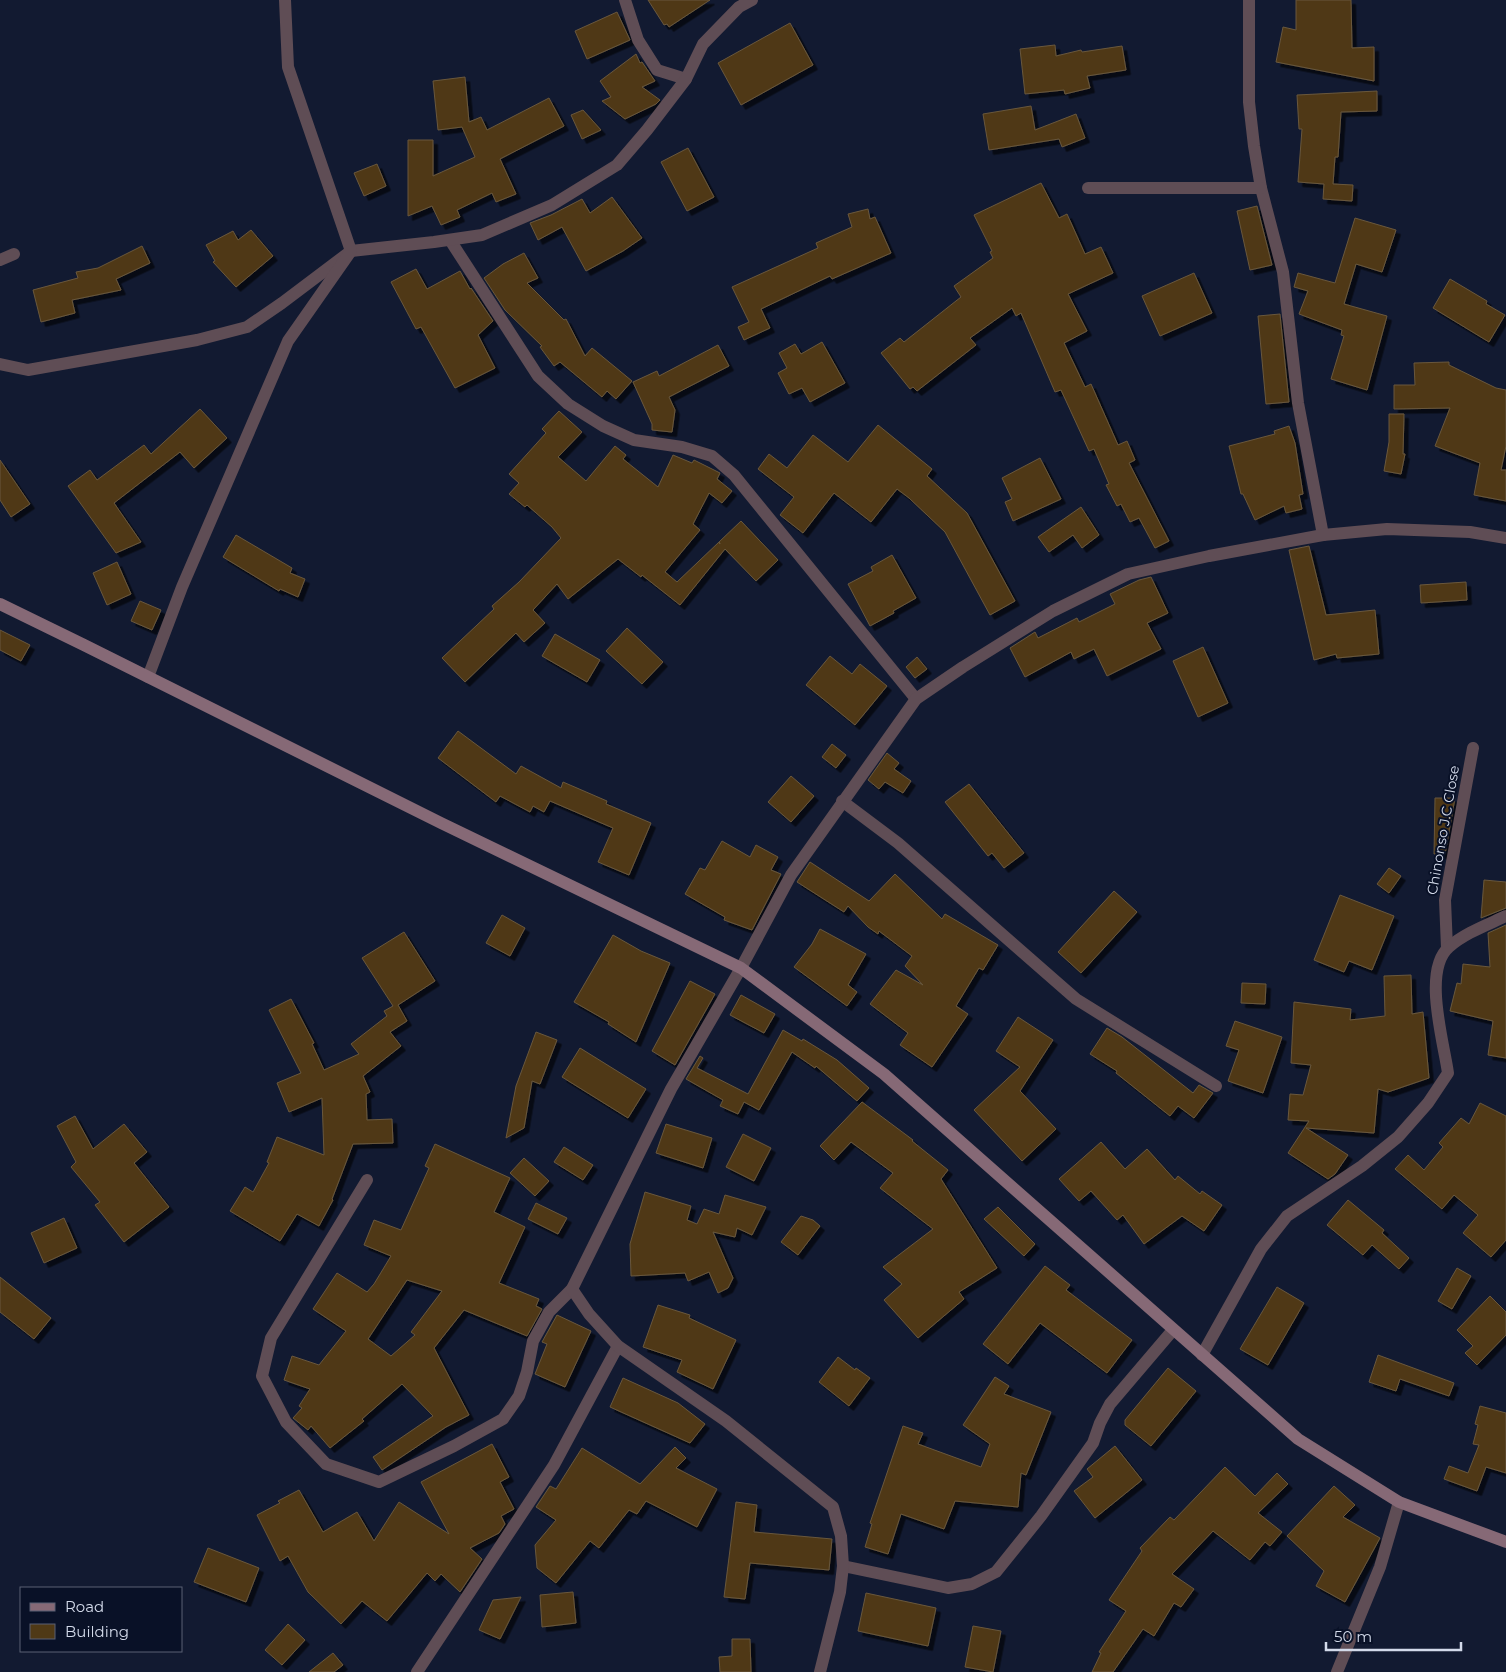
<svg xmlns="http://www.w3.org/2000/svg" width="1506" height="1672" viewBox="0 0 1506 1672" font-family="Montserrat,sans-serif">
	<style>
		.building { fill: #4f3916; stroke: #69573d; fill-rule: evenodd; filter: url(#shadow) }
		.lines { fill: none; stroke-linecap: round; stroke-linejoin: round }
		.street { stroke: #5f4d55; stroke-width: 12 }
		.secondary { stroke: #866976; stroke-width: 12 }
		.labels { text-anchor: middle; stroke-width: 4; stroke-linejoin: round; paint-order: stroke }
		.street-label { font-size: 14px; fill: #d3daea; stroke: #091127 }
	</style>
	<defs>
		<filter id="shadow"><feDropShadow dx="4.5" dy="4.5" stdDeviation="0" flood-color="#0009"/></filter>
	</defs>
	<rect width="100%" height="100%" fill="#121a31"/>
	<!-- building -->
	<g class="building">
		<path d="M648,0H710L669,27L667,24L664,25Z"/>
		<path d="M1296,0H1351L1352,48L1374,47V81L1276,62L1283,27L1296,30Z"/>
		<path d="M617,12L630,40L587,59L575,31Z"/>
		<path d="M790,23L813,65L741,105L718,63Z"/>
		<path d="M1055,45L1056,56L1081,50L1082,52L1122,46L1126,70L1087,76L1090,88L1065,94L1064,90L1025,94L1020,49Z"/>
		<path d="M636,54L640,63L642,62L655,81L642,87L660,100L656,104L625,119L602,101L611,97L600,81Z"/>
		<path d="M465,77L469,122L481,117L487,130L549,98L564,126L500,159L516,194L496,202L492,193L457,210L460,217L441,225L432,206L408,216V140H433V176L475,157L462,127L438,130L433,81Z"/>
		<path d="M1377,91V111L1341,112L1338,157H1335L1333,184L1353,185L1352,201L1323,199L1324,184L1298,182L1302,129H1299L1297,95Z"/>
		<path d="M1031,106L1035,130L1076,114L1085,138L1062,147L1059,139L989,150L983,114Z"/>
		<path d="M583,110L601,130L582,139L571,115Z"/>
		<path d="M688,148L714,197L687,211L661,162Z"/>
		<path d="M377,164L386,186L364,196L354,173Z"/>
		<path d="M1041,183L1059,218L1067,214L1085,254L1101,247L1113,273L1068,294L1087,331L1064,343L1085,387L1091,384L1118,445L1127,441L1135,460L1129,463L1169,541L1155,548L1139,518L1130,522L1121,504L1117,506L1106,485L1109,484L1094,449L1089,451L1061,390L1055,392L1021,313L1016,316L1012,308L970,338L976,345L917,391L913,387L910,389L881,353L900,338L904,342L961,297L954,286L993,258L990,252L992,251L974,215Z"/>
		<path d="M612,197L642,238L623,251L586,271L562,227L538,240L530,223L551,215L582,199L590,213Z"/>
		<path d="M1257,206L1272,265L1250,270L1237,211Z"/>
		<path d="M868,209L870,219L875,217L891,253L832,279L830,276L761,309L770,328L744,340L738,327L749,322L732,287L818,248L816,243L852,227L848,214Z"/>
		<path d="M1355,218L1396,230L1382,272L1356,264L1344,304L1387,316L1367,390L1331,379L1344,336L1341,335L1342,330L1299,314L1308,291L1294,287L1298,273L1335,283Z"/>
		<path d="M251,230L273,256L236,287L213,262L215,261L206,245L233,231L238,240Z"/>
		<path d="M142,246L150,263L116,279L121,290L72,300L75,313L41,322L33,290L78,278L76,272L98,268Z"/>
		<path d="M524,253L538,278L527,283L564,320L566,319L585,356L592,348L632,381L616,399L607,391L602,397L560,362L554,366L540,347L542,346L505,310L484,278L503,264Z"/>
		<path d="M416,269L427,289L460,271L470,289L471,288L493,321L478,335L495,368L455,388L421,327L416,329L391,282Z"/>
		<path d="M1194,273L1212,313L1160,336L1142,296Z"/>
		<path d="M1450,279L1487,301L1486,304L1505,315L1489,342L1433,308Z"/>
		<path d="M1280,314L1289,402L1266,404L1258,316Z"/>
		<path d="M822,342L845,383L810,402L802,388L789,394L778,373L787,368L779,353L795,344L801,354Z"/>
		<path d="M718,345L729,366L669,397L675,410L672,432L652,430V424L633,382L657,371L659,376Z"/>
		<path d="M1449,362V365L1496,388L1506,390V446L1501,470H1506V501L1474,495L1480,463L1435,446L1450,408L1394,409V385H1415L1414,363Z"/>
		<path d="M200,409L227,438L194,468L180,452L114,503L141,542L116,553L68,486L90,470L97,480L144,445L151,454Z"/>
		<path d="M559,411L582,432L558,457L586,481L615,446L626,455L623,459L658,487L673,455L692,463L694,460L720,473L717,479L732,491L722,503L709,493L693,524L700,530L665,572L677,582L719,542L720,544L719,542L741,521L778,560L756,581L725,549L680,605L642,575L641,577L618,559L568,599L557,584L533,610L545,623L524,642L516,633L465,682L442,658L494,609L492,606L519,582L561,538L552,527L527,505L525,507L509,494L519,483L509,474L546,433L542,429Z"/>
		<path d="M1389,414H1404L1403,454H1405L1401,474L1384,471L1389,442Z"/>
		<path d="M878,425L932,469L927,476L967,513L1015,601L990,615L945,532L909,498L897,489L871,522L834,493L803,533L780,515L794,497L758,469L769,454L787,468L813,435L848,462Z"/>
		<path d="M1289,426L1295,443L1303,494L1299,495L1302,509L1286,513L1284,506L1255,520L1243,494H1241L1229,446L1275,434L1274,431Z"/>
		<path d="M1040,458L1061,499L1013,521L1005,502L1012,499L1002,478Z"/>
		<path d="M0,460L30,504L11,517L0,500Z"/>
		<path d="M1081,507L1099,535L1082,548L1073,535L1049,552L1038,537Z"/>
		<path d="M236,535L292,568L290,573L305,579L298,597L280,589L279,591L223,557Z"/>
		<path d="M1309,546L1326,615L1375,610L1379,654L1337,658L1336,654L1314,660L1289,550Z"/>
		<path d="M892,555L916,598L893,611L894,613L870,626L848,584L873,571L871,567Z"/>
		<path d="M117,562L131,594L107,605L93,573Z"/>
		<path d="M1151,577L1168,613L1147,623L1161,649L1107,676L1094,649L1074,659L1071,652L1025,677L1010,648L1035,632L1038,638L1077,618L1079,622L1115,604L1110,594L1139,580Z"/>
		<path d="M1466,582L1467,600L1421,603L1420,585Z"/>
		<path d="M140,601L161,610L152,630L131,621Z"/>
		<path d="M627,628L663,662L642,684L606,651Z"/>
		<path d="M0,630L30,645L21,661L0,650Z"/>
		<path d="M555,634L600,660L587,682L542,656Z"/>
		<path d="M1203,647L1228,703L1198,717L1173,661Z"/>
		<path d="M830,656L852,674L860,664L887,686L855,725L806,685Z"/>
		<path d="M917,657L927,669L915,678L906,667Z"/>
		<path d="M458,731L516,774L521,766L561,788L563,782L607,801L606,804L651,823L629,875L598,862L613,828L550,801L544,812L533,806L530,812L500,796L496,802L438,758Z"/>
		<path d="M832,744L846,755L836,768L822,757Z"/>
		<path d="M887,753L899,763L894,769L911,781L903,793L885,782L879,789L868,780Z"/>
		<path d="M791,776L814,796L791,822L768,802Z"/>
		<path d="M969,784L1024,853L1004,868L992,853L988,856L945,802Z"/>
		<path d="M1435,798H1455L1445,854H1434Z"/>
		<path d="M722,841L750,857L756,845L778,857L771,870L781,874L752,930L724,920L725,917L685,894L700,868L705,870Z"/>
		<path d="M810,862L869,901L895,874L942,919L945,914L998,945L983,970L979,968L956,1006L968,1014L932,1067L900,1045L908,1033L870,1004L896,970L923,985L905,966L912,956L879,931L878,934L868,927L848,906L844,912L797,882Z"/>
		<path d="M1389,868L1401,876L1389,893L1377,884Z"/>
		<path d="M1484,880L1506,882V908L1481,918Z"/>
		<path d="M1114,891L1137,912L1081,973L1058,952Z"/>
		<path d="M1340,895L1394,916L1372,970L1349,961L1344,972L1314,960Z"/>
		<path d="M502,915L525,928L510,956L486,943Z"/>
		<path d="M1506,925V1058L1488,1055L1493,1021L1450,1011L1457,983L1461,984L1463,964L1490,967L1488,933Z"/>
		<path d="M820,929L866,954L848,985L857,992L847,1006L794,967L812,944Z"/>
		<path d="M404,932L435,981L398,1005L407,1021L390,1032L401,1046L363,1076L370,1092L366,1094L367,1120L392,1119L393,1143L353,1144L332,1199L333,1200L319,1226L297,1214L280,1241L230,1211L245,1187L253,1192L269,1163L267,1162L277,1137L324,1155L322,1098L289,1112L277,1083L301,1073L269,1010L291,999L314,1043L312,1044L324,1070L359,1054L351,1044L387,1016L384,1011L393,1006L362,958Z"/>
		<path d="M613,935L641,951L670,963L636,1042L608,1024L609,1022L574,1002Z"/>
		<path d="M1411,975L1412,1014L1423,1012L1429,1078L1388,1092L1378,1089L1374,1133L1306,1128L1348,1155L1335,1174L1328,1179L1288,1153L1309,1121L1288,1120L1290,1094L1303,1095L1311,1065L1291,1063L1294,1002L1351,1009L1350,1020L1385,1016L1384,976Z"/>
		<path d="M690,981L715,994L675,1065L652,1051Z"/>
		<path d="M1242,983L1266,984L1265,1004L1241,1003Z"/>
		<path d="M741,995L775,1014L764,1033L730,1015Z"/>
		<path d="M1018,1017L1053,1040L1020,1091L1056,1129L1022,1161L974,1110L1020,1067L996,1051Z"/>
		<path d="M1235,1021L1282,1037L1263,1093L1228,1081L1239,1050L1226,1046Z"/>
		<path d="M1107,1028L1122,1037L1193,1093L1199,1085L1213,1093L1194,1118L1178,1106L1170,1116L1116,1073L1117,1071L1090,1054Z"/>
		<path d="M783,1030L802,1041L803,1039L837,1060L869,1088L857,1101L816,1066L815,1068L792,1052L759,1110L744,1102L738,1114L720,1106L723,1100L686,1079L700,1056L703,1058L697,1068L748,1094Z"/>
		<path d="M536,1032L557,1040L540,1084L532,1081L524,1128L506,1138L516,1086Z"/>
		<path d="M580,1048L646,1089L628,1118L562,1077Z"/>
		<path d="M862,1102L913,1140L912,1141L948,1170L941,1179L997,1268L959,1292L964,1299L918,1338L884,1300L902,1284L883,1267L933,1229L880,1188L893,1173L851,1142L834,1160L820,1146Z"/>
		<path d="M1480,1103L1506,1116V1240L1491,1257L1463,1233L1478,1215L1454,1195L1442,1209L1395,1169L1408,1155L1424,1170L1443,1147L1439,1143L1461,1118L1469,1124Z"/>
		<path d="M75,1116L93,1149L124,1124L147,1152L134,1163L169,1207L124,1242L95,1205L100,1202L71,1167L76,1162L57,1126Z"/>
		<path d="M666,1124L712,1138L703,1168L656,1153Z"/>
		<path d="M743,1134L771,1148L754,1181L726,1167Z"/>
		<path d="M1101,1142L1125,1169L1147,1149L1175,1180L1178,1176L1200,1194L1202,1191L1222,1205L1204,1231L1182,1216L1144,1244L1123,1215L1117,1220L1091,1191L1079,1201L1059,1179Z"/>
		<path d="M435,1144L510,1178L494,1212L525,1227L499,1283L539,1299L536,1306L542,1309L527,1336L464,1310L434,1348L469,1415L446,1427L382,1470L373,1457L433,1416L402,1384L362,1419L364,1421L330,1448L311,1426L308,1430L293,1418L302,1408L299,1406L310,1389L284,1380L292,1356L319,1365L346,1331L313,1309L337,1273L367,1292L374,1284L391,1256L364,1245L374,1220L401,1230L429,1168L425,1166ZM407,1280L442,1291L411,1332L415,1335L391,1356L368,1339Z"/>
		<path d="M564,1147L593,1165L583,1180L554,1162Z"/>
		<path d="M524,1158L549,1181L535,1196L510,1173Z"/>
		<path d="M645,1192L691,1206L687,1220L697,1224L704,1209L719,1214L725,1195L766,1207L752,1235L737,1228L735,1237L713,1232L733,1278L728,1288L718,1293L709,1272L688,1281L685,1273L631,1276L630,1244Z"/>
		<path d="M1348,1200L1384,1230L1382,1233L1409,1258L1399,1269L1372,1245L1363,1255L1327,1225Z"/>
		<path d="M536,1203L567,1218L558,1234L528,1219Z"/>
		<path d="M998,1207L1035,1244L1024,1256L984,1219Z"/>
		<path d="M801,1216L813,1220L820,1226L798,1255L781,1242Z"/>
		<path d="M64,1218L77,1248L44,1263L31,1233Z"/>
		<path d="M1045,1266L1070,1285L1066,1290L1132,1340L1107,1373L1040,1323L1008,1364L983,1344Z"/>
		<path d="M1457,1268L1471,1276L1452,1309L1438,1301Z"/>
		<path d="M0,1277L51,1318L34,1339L0,1312Z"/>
		<path d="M1277,1287L1304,1303L1268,1365L1240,1349Z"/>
		<path d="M1490,1296L1506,1312V1335L1477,1365L1465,1353L1473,1346L1457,1330Z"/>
		<path d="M658,1305L690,1315L689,1318L736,1340L713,1389L677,1372L682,1360L643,1347Z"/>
		<path d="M557,1315L591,1331L565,1387L535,1374L547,1344L542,1342Z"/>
		<path d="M1378,1355L1454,1383L1449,1396L1400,1379L1396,1391L1369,1382Z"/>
		<path d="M838,1357L855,1370L856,1368L870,1378L849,1406L819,1382Z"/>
		<path d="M1168,1368L1196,1391L1151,1446L1125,1425V1420Z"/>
		<path d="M995,1377L1009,1386L1004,1394L1051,1412L1026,1475L1021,1473L1018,1507L955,1501L944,1529L901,1514L888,1554L865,1547L872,1524L870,1523L903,1426L923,1433L918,1444L981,1467L990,1444L963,1425Z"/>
		<path d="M623,1378L678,1403L705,1424L690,1443L610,1407Z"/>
		<path d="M1480,1406L1506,1413V1473L1486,1467L1477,1491L1444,1479L1449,1466L1468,1473L1479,1445L1473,1444L1478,1425L1475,1424Z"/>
		<path d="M492,1444L509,1477L500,1482L514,1509L501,1516L505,1524L499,1533L470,1548L482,1559L460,1592L441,1574L435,1581L427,1573L387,1621L362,1601L341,1624L308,1592L288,1556L280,1561L257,1515L280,1503L278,1501L299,1490L323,1532L357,1512L374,1541L399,1502L449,1534L421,1482Z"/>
		<path d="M1115,1446L1142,1480L1095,1518L1074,1491L1093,1477L1087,1469Z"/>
		<path d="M675,1447L686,1458L676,1468L717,1489L697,1527L646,1501L637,1514L629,1510L599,1548L590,1541L556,1583L537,1568L535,1545L556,1520L536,1507L550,1486L556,1489L582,1448L640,1484Z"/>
		<path d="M1225,1467L1255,1496L1277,1473L1288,1484L1258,1513L1282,1532L1270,1546L1265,1542L1250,1560L1213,1531L1172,1574L1194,1589L1181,1607L1174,1603L1154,1636L1143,1629L1113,1672H1092L1101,1653L1099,1652L1126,1611L1109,1600L1142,1551L1140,1548L1170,1517L1174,1520Z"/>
		<path d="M1334,1486L1355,1505L1343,1517L1380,1538L1345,1602L1316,1586L1324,1571L1287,1536Z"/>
		<path d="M736,1502L757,1505L754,1532L832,1539L829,1570L750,1563L745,1599L724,1597Z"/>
		<path d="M208,1548L259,1568L246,1602L194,1582Z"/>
		<path d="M573,1592L576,1623L542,1627L540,1595Z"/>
		<path d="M866,1593L936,1608L928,1646L858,1631Z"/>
		<path d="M521,1597L500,1639L479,1630L493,1600Z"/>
		<path d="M288,1624L305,1640L282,1665L265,1650Z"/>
		<path d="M973,1626L1001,1631L993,1672L965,1667Z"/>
		<path d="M732,1639H750L751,1672H720L719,1657L732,1656Z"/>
		<path d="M333,1653L343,1665L334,1672H309Z"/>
	</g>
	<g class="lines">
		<!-- street -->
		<g class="street">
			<path d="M625,0L638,40L657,70L686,79"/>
			<path d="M1249,0V102L1254,146L1261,188L1283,272L1298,403L1323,535"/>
			<path d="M1088,188H1261"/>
			<path d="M450,240L538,376L568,404L603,426L634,440L682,447L712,456L734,475L916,699"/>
			<path d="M0,260L14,254"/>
			<path d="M0,364L28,370L197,340L247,327L282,303L351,251L434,242L482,235L552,205L617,165L647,130L686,79L703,44L739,7L752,0"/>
			<path d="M148,677L182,587L288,341L351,251L288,67L285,0"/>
			<path d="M842,801L898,843L1076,999L1216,1086"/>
			<path d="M1447,948L1445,900L1473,748"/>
			<path d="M367,1180L271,1338L262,1376L286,1422L326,1464L379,1482L454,1446L503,1419L519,1396L527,1372L533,1341L549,1312L572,1289"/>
			<path d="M1202,1355L1261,1249L1287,1216L1362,1166L1398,1137L1428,1103L1448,1073C1444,1043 1422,970 1449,947C1465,933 1487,925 1506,916"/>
			<path d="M843,1566L948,1588L972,1584L996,1572L1041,1516L1093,1443L1100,1423L1110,1404L1173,1330"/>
			<path d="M417,1672L554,1465L618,1346"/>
			<path d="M820,1672L840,1592L843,1566L841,1536L833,1507L726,1421L618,1346L589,1314L572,1289L671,1089L741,968L791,875L916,699L963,667L1053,611L1128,574L1209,556L1323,535L1387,529L1470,532L1506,538"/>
			<path d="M1337,1672L1380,1567L1399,1502"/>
		</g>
		<!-- secondary -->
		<path class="secondary" d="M0,604L84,645L441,823L741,968L884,1074L1298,1439L1399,1502L1506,1542"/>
	</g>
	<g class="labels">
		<!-- street labels -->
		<g class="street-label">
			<text transform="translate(1443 830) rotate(-80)" y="5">Chinonso J.C Close</text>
		</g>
	</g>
	<!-- legend -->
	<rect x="20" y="1587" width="162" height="65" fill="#091127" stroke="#5a6175"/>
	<rect x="30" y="1603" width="25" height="8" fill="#866976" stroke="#5a6175"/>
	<text x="65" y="1612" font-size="15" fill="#d3daea">Road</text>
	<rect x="30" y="1624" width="25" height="15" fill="#4f3916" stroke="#5a6175"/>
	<text x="65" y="1637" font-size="15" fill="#d3daea">Building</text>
	<!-- scale -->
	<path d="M1326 1642v8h135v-8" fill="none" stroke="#d3daea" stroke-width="2.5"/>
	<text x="1334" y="1642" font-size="15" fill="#d3daea" stroke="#091127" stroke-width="4" paint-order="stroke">50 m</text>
</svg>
